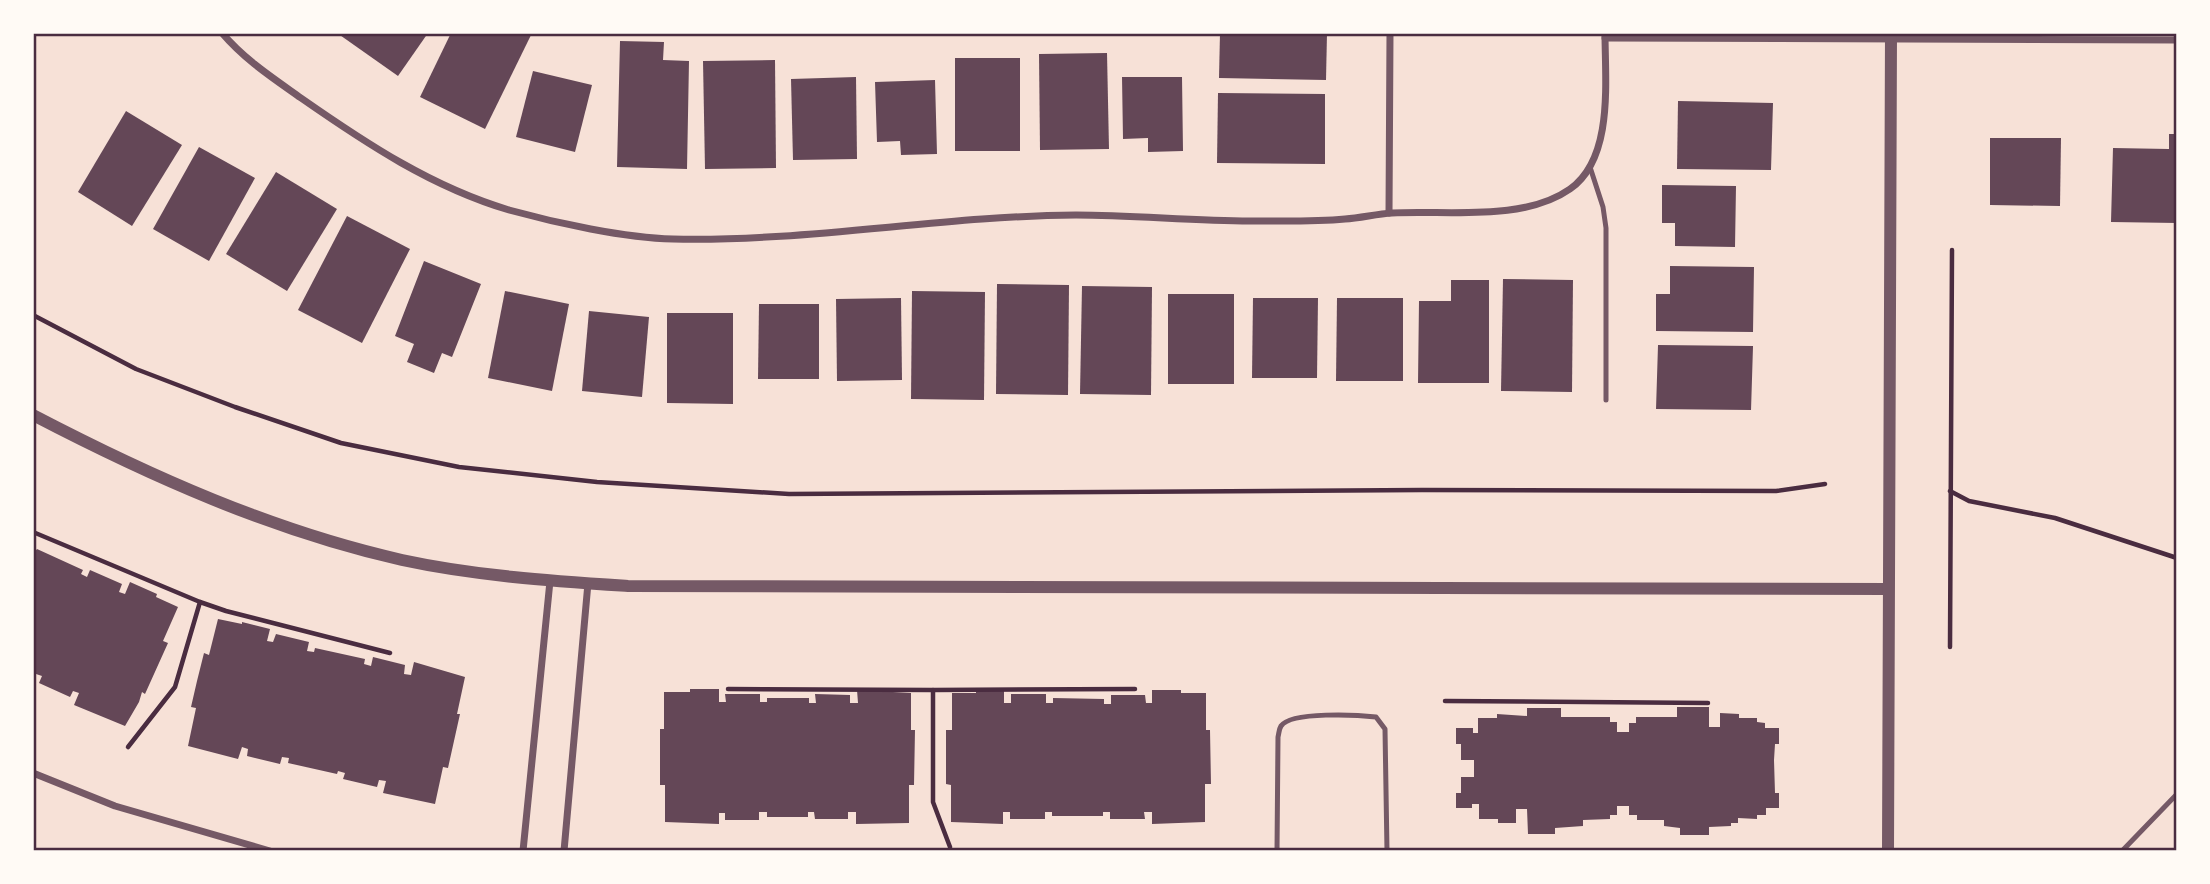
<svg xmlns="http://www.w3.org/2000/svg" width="2210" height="884" viewBox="0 0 2210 884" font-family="Mulish,sans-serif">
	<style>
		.building { fill: #644757 }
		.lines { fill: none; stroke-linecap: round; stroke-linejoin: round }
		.path { stroke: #4a2c40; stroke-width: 4.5 }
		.service { stroke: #755966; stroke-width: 5 }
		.minor { stroke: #755966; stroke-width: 7 }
		.tertiary { stroke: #755966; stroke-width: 12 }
		.neatline { fill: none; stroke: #4a2c40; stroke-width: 2.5 }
	</style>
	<rect width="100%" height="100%" fill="#f7e1d7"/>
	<!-- building -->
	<g class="building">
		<path d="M337,33H428L398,76Z"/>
		<path d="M451,33H532L485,129L420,97Z"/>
		<path d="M1220,33H1327L1326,80L1219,78Z"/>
		<path d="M620,41L664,42L663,60L689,61L687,169L617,167Z"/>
		<path d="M1107,53L1109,149L1040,150L1039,54Z"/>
		<rect x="955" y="58" width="65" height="93"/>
		<path d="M775,60L776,168L705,169L703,61Z"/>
		<path d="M533,71L592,85L575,152L516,137Z"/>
		<path d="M856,77L857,159L793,160L791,79Z"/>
		<path d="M1122,77H1182L1183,151L1148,152V138L1123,139Z"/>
		<path d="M935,80L937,154L901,155L900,141L877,142L875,82Z"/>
		<path d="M1218,93L1325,94V164L1217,163Z"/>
		<path d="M1678,101L1773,103L1771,170L1677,169Z"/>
		<path d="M126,111L182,145L132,226L78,192Z"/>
		<path d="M2169,134H2177V223L2111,222L2113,148L2169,149Z"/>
		<path d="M1990,138H2061L2060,206L1990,205Z"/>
		<path d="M199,147L255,178L209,261L153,229Z"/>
		<path d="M276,172L337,209L287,291L226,254Z"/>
		<path d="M1662,185L1736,186L1735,247L1675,246V223H1662Z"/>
		<path d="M347,216L410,249L362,343L298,310Z"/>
		<path d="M424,261L481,284L452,357L442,353L434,373L407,362L414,344L395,336Z"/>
		<path d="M1670,266L1754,267L1753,332L1656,331V294H1670Z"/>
		<path d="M1503,279L1573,280L1572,392L1501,391Z"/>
		<path d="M1451,280H1489V383H1418L1419,301H1451Z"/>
		<path d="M997,284L1069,285L1068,395L996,394Z"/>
		<path d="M1082,286L1152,287L1151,395L1080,394Z"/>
		<path d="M505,291L569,304L552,391L488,378Z"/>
		<path d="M912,291L985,292L984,400L911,399Z"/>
		<rect x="1168" y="294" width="66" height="90"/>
		<path d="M901,298L902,380L837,381L836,299Z"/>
		<path d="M1253,298H1318L1317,378H1252Z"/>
		<path d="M1337,298H1403V381H1336Z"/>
		<path d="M759,304H819V379H758Z"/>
		<path d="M589,311L649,317L642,397L582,391Z"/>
		<path d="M667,313H733V404L667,403Z"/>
		<path d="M1658,345L1753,346L1751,410L1656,409Z"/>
		<path d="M37,549L83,570L81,574L87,577L90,570L122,584L119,592L125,594L130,582L157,594L156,597L178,607L163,641L168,643L145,694L142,692L139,702L125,726L74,705L79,693L73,691L70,697L39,683L42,676L36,674L33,678V554Z"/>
		<path d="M218,619L242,624V622L270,629L267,641L273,642L276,634L309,642L307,651L314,652L315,648L365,659L364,664L371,666L373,657L405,665L404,674L411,675L414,662L465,677L457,714H460L448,768L443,767L435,804L383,793L386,781L379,780L377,787L343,779L345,773L338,771L337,774L288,763L289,758L282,757L280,764L247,756L248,749L242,747L238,759L188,746L196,708L191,707L197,681L204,653L209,655Z"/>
		<path d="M690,689H719V702H726L725,694H760V702H767V698H809V703H816L815,694L850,695V703H858L857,690L911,693V730H915L914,785H909V823L856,824V812H848V819H815L814,812H808V817H767V812H759V820H725V813H719V824L665,822V785H660V729H664V692H690Z"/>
		<path d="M976,690H1004V703H1011V694H1046V703H1053V698L1104,699V704H1111V695H1145L1146,703H1152V690H1181V693H1206V730H1210L1211,784H1205V822L1152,824V812H1144L1145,819H1110V812H1103V816H1052V812H1045V819H1010V812H1003V824L951,822V785L946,784V730H952V693H976Z"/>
		<path d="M1677,707H1709V727H1720V713L1739,714V718H1757V722L1765,723V728H1779V744H1775L1774,760L1775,793H1779V808H1766V815H1757V819L1738,818V823H1731V826L1709,827V835H1680V828L1664,826V820H1637V815H1629V806H1617V815H1610V819L1583,820V826L1555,828V834H1528L1527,809H1516V823H1498V819H1479V804H1472V808H1456V793H1461V777H1474V760H1461V744H1456V728H1473V733H1478V718H1497V714L1527,716V708H1561V717H1610V722H1617V732H1629V723H1636V717H1677Z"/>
	</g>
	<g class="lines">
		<!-- path -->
		<g class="path">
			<path d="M33,315L136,369L235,407L341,443L459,467L597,482L789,494L1422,490L1776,491L1825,484"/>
			<path d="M1950,491L1969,501L2055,518L2177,558"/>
			<path d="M33,532L200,602L226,611L390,653"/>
			<path d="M1950,647L1952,250"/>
			<path d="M728,689L933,690V802L950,847"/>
			<path d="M933,690L1135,689"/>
			<path d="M1445,701L1708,703"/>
			<path d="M128,747L175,687L200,602"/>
		</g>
		<!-- service -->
		<g class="service">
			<path d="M1590,167L1603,207L1606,228V400"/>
			<path d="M1277,851L1278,737C1279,733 1279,729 1281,726C1291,711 1359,715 1376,717L1385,729L1387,851"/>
			<path d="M2122,851L2177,794"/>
		</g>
		<!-- minor -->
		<g class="minor">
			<path d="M222,33C245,60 273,78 301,98C367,144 432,187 509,210C556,223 625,238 673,239C807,242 941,216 1076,215C1134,215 1192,221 1250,221C1282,221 1314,222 1345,219C1361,218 1376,214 1392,213C1447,210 1523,222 1570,189C1614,158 1605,81 1605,33"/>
			<path d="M1605,38L2177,40"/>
			<path d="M1389,213L1390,33"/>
			<path d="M33,773L115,806L270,851"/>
			<path d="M523,851L550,581"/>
			<path d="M564,851L588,583"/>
		</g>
		<!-- tertiary -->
		<g class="tertiary">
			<path d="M33,415C150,476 273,531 402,560C476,576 553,581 628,586L1888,589"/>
			<path d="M1888,851L1891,33"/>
		</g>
	</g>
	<!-- border -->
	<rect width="2210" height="884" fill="none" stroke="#fffaf5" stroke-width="70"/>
	<rect x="35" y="35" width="2140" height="814" class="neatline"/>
</svg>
